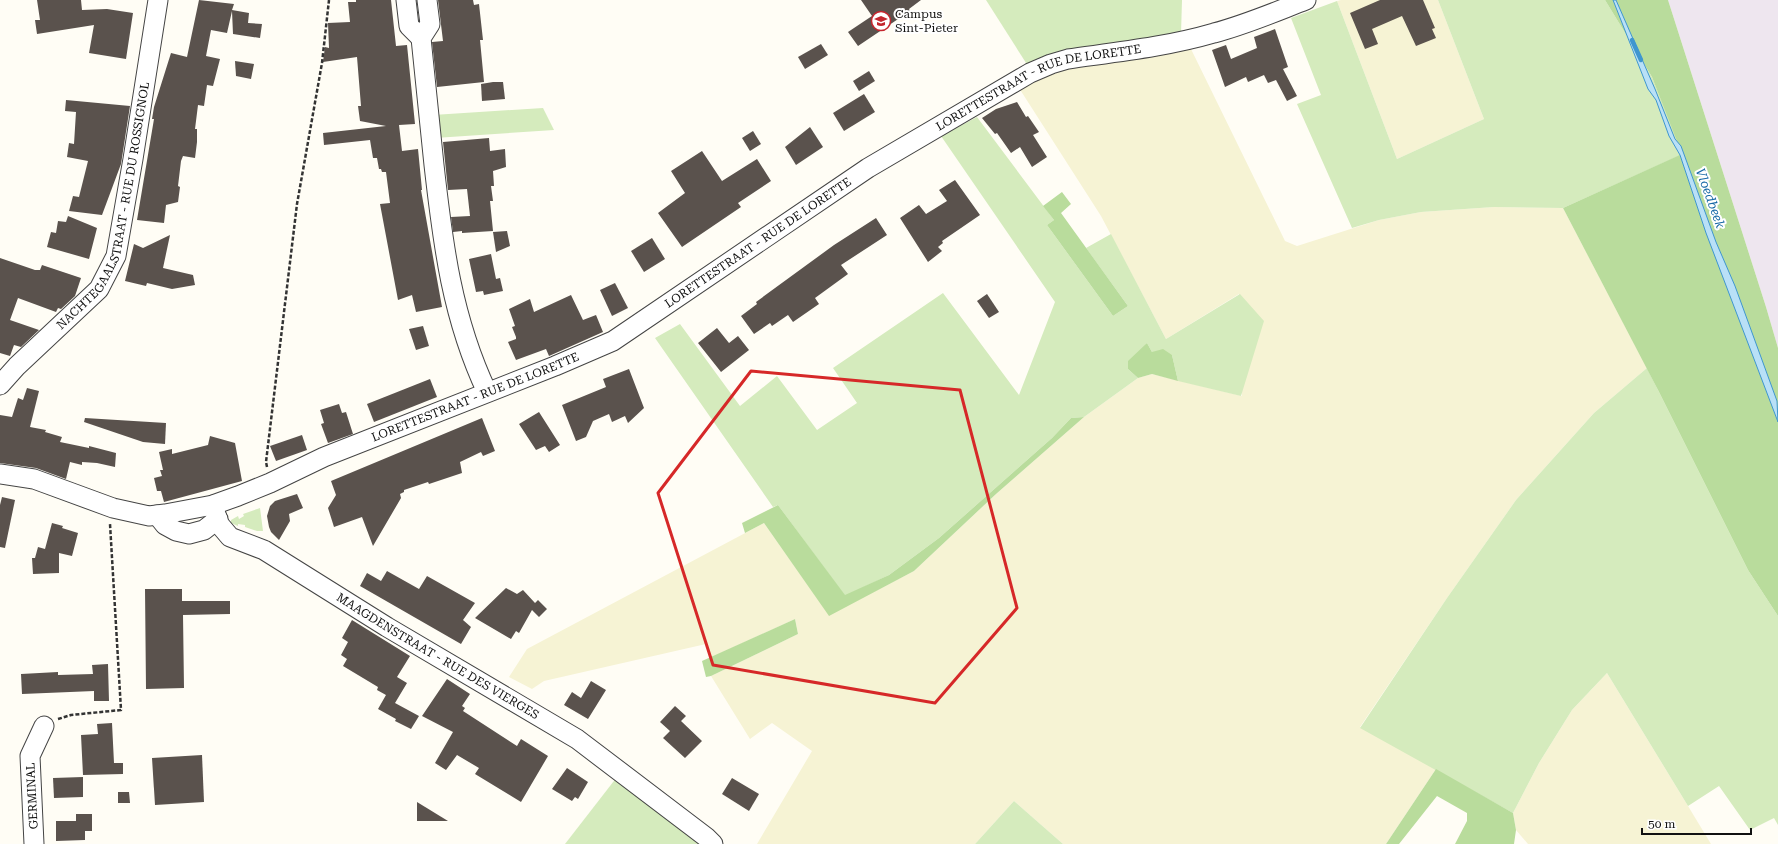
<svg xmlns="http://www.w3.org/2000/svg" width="1778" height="844" viewBox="0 0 1778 844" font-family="'Roboto Serif',serif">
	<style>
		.industrial { fill: #eee6ef }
		.farmland { fill: #f6f3d4 }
		.green { fill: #d5ebbd }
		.forest { fill: #b9dc9c }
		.water { fill: #b9e0f7; stroke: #3f96cf }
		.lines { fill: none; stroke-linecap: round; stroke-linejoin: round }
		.stream { stroke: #3f96cf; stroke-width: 4.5 }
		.building { fill: #5a524d }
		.minor-casing { stroke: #444; stroke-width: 21 }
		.path { stroke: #333; stroke-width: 2.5; stroke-dasharray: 4 2; stroke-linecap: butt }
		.minor { stroke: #fff; stroke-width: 19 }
		.marked { fill: none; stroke: #d62828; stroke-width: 3; stroke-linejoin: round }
		.labels { text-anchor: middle; stroke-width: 4; stroke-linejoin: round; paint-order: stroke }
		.poi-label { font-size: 12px; fill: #111; stroke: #fff; text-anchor: start }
		.street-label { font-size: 12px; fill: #111; stroke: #fff }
		.water-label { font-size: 13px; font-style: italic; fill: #1768a6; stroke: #fff }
	</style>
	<rect width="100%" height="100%" fill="#fffdf5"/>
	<!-- industrial -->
	<path class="industrial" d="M1668,0H1778V348L1766,307Z"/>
	<!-- farmland -->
	<g class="farmland">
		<path d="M1341,0H1438L1484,119L1397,159L1337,1Z"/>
		<path d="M1190,47L1285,241L1297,246L1379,220L1421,212L1494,207L1563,208L1647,368L1594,413L1516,500L1447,598L1360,727L1436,769L1386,844H1063L1014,801L975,844H757L812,751L772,723L750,739L711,676L798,634L795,619L710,658L706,644L544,681L532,689L509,677L527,649L764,523L829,615L914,571L996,494L1084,417L1138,378L1152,374L1242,396L1239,294L1166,339L1101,216L1019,88L1055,70Z"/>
		<path d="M1607,673L1688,806L1711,844H1528L1516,830L1513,813L1539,763L1572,710Z"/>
	</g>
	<!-- green -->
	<g class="green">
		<path d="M986,0H1182L1181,34L1028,66Z"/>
		<path d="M1438,0H1605L1652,77L1683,154L1563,208L1494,207L1421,212L1379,220L1352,228L1297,104L1321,95L1291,18L1337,1L1397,159L1484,119Z"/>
		<path d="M543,108L554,130L435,138L433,115Z"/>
		<path d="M977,117L1054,220L1047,225L1113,316L1128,306L1086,248L1111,234L1166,339L1240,294L1264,321L1241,396L1178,381L1172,355L1152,352L1147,343L1128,369L1138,378L1084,417L1071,418L1052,438L939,538L889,575L845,596L778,505L773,507L655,338L680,324L740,406L777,376L817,430L857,403L833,368L943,293L1019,395L1055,302L941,136Z"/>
		<path d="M1647,368L1748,570L1778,616V825L1774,818L1750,830L1719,786L1688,806L1607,673L1572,710L1539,763L1513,813L1360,728L1447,598L1516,500L1594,413Z"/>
		<path d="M260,508L263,531H257L245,527V525L238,524V526L231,523V520L238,516L239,519L244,516L243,514Z"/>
		<path d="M617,777L695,837L699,844H565Z"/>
		<path d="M1014,801L1063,844H975Z"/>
	</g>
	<!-- forest -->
	<g class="forest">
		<path d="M1605,0H1668L1766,307L1778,348V616L1748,570L1658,390L1563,208L1682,154L1652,77Z"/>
		<path d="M1062,192L1071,204L1061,213L1128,306L1113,316L1047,225L1054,220L1043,206Z"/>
		<path d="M1147,343L1152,352L1163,349L1172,355L1178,381L1152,374L1138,378L1128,369V361Z"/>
		<path d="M1084,417L996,494L914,571L829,616L764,523L745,533L742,523L778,505L845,595L889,575L939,538L1052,438L1071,418Z"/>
		<path d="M795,619L798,634L711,676L706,677L702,661Z"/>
		<path d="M1436,769L1513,813L1516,830L1514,844H1455L1467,821V813L1437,796L1399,844H1386Z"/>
	</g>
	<!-- water -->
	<path class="water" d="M1613,0H1616L1655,89L1675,139L1681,146L1716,242L1735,286L1777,401L1778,422L1706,233L1680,155L1669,136L1656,100L1648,89Z"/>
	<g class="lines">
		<!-- stream -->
		<path class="stream" d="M1632,40L1641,60"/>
	</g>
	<!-- building -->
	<g class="building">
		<path d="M37,0H81L82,10L107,9L133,13L126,59L89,53L94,25L37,34L35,20H40Z"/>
		<path d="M199,0L234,4L232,10L249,13L248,23L262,24L260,38L233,34L232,11L227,33L211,30L206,56L220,59L213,86L207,85L204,106L198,105L195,129H197V142L195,158L183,156L181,161L178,186L180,187L178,202L166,205L164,223L137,220L154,119H152L154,107L171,53L187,57Z"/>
		<path d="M356,0H391L396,46L407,45L415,124L399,125L402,151L418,149L422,190H421L442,307L416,312L412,295L398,300L380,204L390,203L386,172H382L381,169H379L377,158H373L370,140L324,145L323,133L386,126L360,121L358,106H361L357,57L323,62L325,47L329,48L328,23L350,22L348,2H356Z"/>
		<path d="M438,0H473L474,5L479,4L483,40H480L484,82L437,87L432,42L443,41Z"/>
		<path d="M861,0H921L909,9L910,11L858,46L848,32L872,16Z"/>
		<path d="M1380,0H1423L1435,28L1432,29L1436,38L1416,46L1402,16L1372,29L1378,44L1365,49L1350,13Z"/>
		<path d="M1275,29L1288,67L1283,69L1297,96L1287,101L1276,80L1268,83L1264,75L1248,82L1246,77L1225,87L1212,50L1226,45L1231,59L1257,48L1254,37Z"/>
		<path d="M821,44L828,55L805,69L798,57Z"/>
		<path d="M235,61L254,64L251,79L236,76Z"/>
		<path d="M869,71L875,81L859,91L853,81Z"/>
		<path d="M493,82H503L505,99L482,101L481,84Z"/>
		<path d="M864,94L875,112L844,131L833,113Z"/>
		<path d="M66,100L130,106L121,164L102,215L69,211L73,196L79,197L88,161L67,157L69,143L74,144L76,112L65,111Z"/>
		<path d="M1017,102L1026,117L1028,116L1039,132L1033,135L1047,157L1032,167L1020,147L1011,153L997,133L995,134L982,118L996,109Z"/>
		<path d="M810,127L823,147L796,165L785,147Z"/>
		<path d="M753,131L761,144L750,151L742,138Z"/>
		<path d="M489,138L490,151L505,149L506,167L493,171L494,186H491L493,201H490L493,231L462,233V231L453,232L451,217L470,216L467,189L448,190L443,142Z"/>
		<path d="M702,151L722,181L757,159L771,181L738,203L741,207L682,247L658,213L685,193L671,171Z"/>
		<path d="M955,180L980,215L942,241L943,243L938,247L942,251L928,262L900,218L919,205L926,214L947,201L939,190Z"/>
		<path d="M68,216L97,228L89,259L47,247L51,232L56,233L58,221L66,222Z"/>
		<path d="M876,218L887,235L841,265L848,274L815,298L819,304L793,322L788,315L772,326L770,323L754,334L741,316L757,304L756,302L834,245Z"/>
		<path d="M507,231L510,246L496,252L493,232Z"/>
		<path d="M170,235L163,268L193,275L195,285L172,289L147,283L146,286L125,281L134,244L143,248Z"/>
		<path d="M652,238L665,259L644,272L631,251Z"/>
		<path d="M491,254L496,279L500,278L503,291L484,295L483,291L476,292L469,259Z"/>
		<path d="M0,258L35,270H40L42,265L81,278L75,296L61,309L58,308L56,312L18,298L10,320L39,330L21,347L14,345L10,356L0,353Z"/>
		<path d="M615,283L628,308L612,316L600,290Z"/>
		<path d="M987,294L999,312L989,318L977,301Z"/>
		<path d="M571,295L583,320L596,315L603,332L549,356L546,349L516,360L508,342L516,339V337L512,327L515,326L509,309L530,299L534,312Z"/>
		<path d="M423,326L429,346L416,350L409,329Z"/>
		<path d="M717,328L729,343L738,336L749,350L721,372L698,343Z"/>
		<path d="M629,369L644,408L628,423L625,416L612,422L609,414L593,421L586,437L576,441L562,405L606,387L603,379Z"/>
		<path d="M430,379L437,397L374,422L367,404Z"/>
		<path d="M27,388L39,391L30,427L46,430L45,432L62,437L60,442L89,448V446L116,453L115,467L97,463L82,462V465L70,462L66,479L36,468L0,463V415L12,417L18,398L23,400Z"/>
		<path d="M339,404L342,413L346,412L353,434L328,443L321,424L324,423L320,410Z"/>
		<path d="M539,412L560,445L549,452L545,446L536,450L519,424Z"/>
		<path d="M85,418L166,423L165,444L143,442L84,422Z"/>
		<path d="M482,418L495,451L483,456L481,452L460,462L462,473L429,484L428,482L404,490V492L400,494L401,498L373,546L362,517L334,527L328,508L336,495L331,481Z"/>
		<path d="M302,435L307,450L276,461L270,446Z"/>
		<path d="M210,436L235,443L242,481L164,502L161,491H157L154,478L162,476L160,470H163L159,452L172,449V454L208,445Z"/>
		<path d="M297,494L303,508L289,514L290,521L279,540L271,532L269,527L267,516L270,506L275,501Z"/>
		<path d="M2,497L15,500L5,548L0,547V505Z"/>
		<path d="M52,523L63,526L62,528L78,533L72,556L59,553V573L33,574L32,558H35L38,547L45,549Z"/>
		<path d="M387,571L419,589L427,576L475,603L463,620L471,627L461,644L360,586L367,573L381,581Z"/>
		<path d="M506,588L517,594L523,590L535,603L538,600L547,609L539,617L532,610L519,633L516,631L511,639L475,618Z"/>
		<path d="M145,589H182V601H230V614L183,615L184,688L146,689Z"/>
		<path d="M352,620L410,656L397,677L407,683L395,703L419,716L411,729L395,721L396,719L378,709L386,695L377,690L378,687L343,666L347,659L341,655L348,642L342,638Z"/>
		<path d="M108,664L109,701H94V691L22,694L21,674L58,672V675L93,674L92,665Z"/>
		<path d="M447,679L470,694L462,706L465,708L463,711L517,746L521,739L548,756L521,802L475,774L479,768L457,755L446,770L435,763L453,732L422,716Z"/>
		<path d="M591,681L606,690L588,719L564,705L572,692L581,698Z"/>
		<path d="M675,706L686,716L681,721L702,741L685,758L663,738L670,731L660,722Z"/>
		<path d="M112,723L114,763H123V774L83,775L81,735L98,734L97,724Z"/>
		<path d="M202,755L204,802L155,805L152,758Z"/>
		<path d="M567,768L588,782L578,799L575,797L572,801L552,789Z"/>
		<path d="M83,777V797L54,798L53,778Z"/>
		<path d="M732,778L759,794L749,811L722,794Z"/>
		<path d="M118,792H129L130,803H118Z"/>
		<path d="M417,802L448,821H417Z"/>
		<path d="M76,814H92V831H85V840L56,841V821H76Z"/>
	</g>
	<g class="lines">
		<defs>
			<g id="minor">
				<path d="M406,0L409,26L421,38"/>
				<path d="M427,0L430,24L421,38C425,80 430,122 434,165C443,245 452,318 487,392"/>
				<path id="s1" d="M0,385L17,366L99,289L116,256L133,159L158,0"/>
				<path id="s2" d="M0,474L34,479L113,508L149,516L165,514L213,505L238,496L270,483L324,457L555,366L613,341L868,168L1030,73L1051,64L1068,59C1117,52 1166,47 1214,33C1245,25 1275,12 1306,0"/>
				<path id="s3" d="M213,505L219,524L230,537L264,550L387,627L577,739L706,837L713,844"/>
				<path d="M157,515L165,525L176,531L189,534L204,530L218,519"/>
				<path d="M34,844L30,756L44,726"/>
			</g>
		</defs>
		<!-- minor casing -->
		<use href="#minor" class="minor-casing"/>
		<!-- path -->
		<g class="path">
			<path d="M267,467L266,462L297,204L322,63L329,0"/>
			<path d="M58,719L71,715L121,710L110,524"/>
		</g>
		<!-- minor -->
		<use href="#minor" class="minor"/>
	</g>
	<!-- marked area -->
	<path class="marked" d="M751,371L960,390L1017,608L935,703L713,665L658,493Z"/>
	<!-- icons -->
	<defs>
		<symbol id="school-ring" viewBox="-11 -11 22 22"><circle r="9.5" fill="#fff" stroke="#c4262e" stroke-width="1.5"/><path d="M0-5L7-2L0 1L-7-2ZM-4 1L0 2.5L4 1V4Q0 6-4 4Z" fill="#c4262e"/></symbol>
	</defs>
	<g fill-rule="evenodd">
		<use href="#school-ring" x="870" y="10" width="22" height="22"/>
	</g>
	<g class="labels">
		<!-- poi labels -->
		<g class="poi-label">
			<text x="895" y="18">Campus<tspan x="895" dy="14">Sint-Pieter</tspan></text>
		</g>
		<!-- street labels -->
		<g class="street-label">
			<text dy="4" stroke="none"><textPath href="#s2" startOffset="1152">LORETTESTRAAT - RUE DE LORETTE</textPath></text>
			<text dy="4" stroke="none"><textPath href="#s1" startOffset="217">NACHTEGAALSTRAAT - RUE DU ROSSIGNOL</textPath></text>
			<text dy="4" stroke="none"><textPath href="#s2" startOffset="828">LORETTESTRAAT - RUE DE LORETTE</textPath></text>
			<text dy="4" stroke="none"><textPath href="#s2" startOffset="504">LORETTESTRAAT - RUE DE LORETTE</textPath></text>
			<text dy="4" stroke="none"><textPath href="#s3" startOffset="277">MAAGDENSTRAAT - RUE DES VIERGES</textPath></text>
			<text transform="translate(32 796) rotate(-93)" y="4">GERMINAL</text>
		</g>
		<!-- water labels -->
		<g class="water-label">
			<text transform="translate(1711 198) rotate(70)" y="5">Vloedbeek</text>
		</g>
	</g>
	<!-- scale -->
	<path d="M1642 828v6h109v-6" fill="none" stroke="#111111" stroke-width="2"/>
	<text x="1648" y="828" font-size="12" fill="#111111" stroke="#ffffff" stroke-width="3" paint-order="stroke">50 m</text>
</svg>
